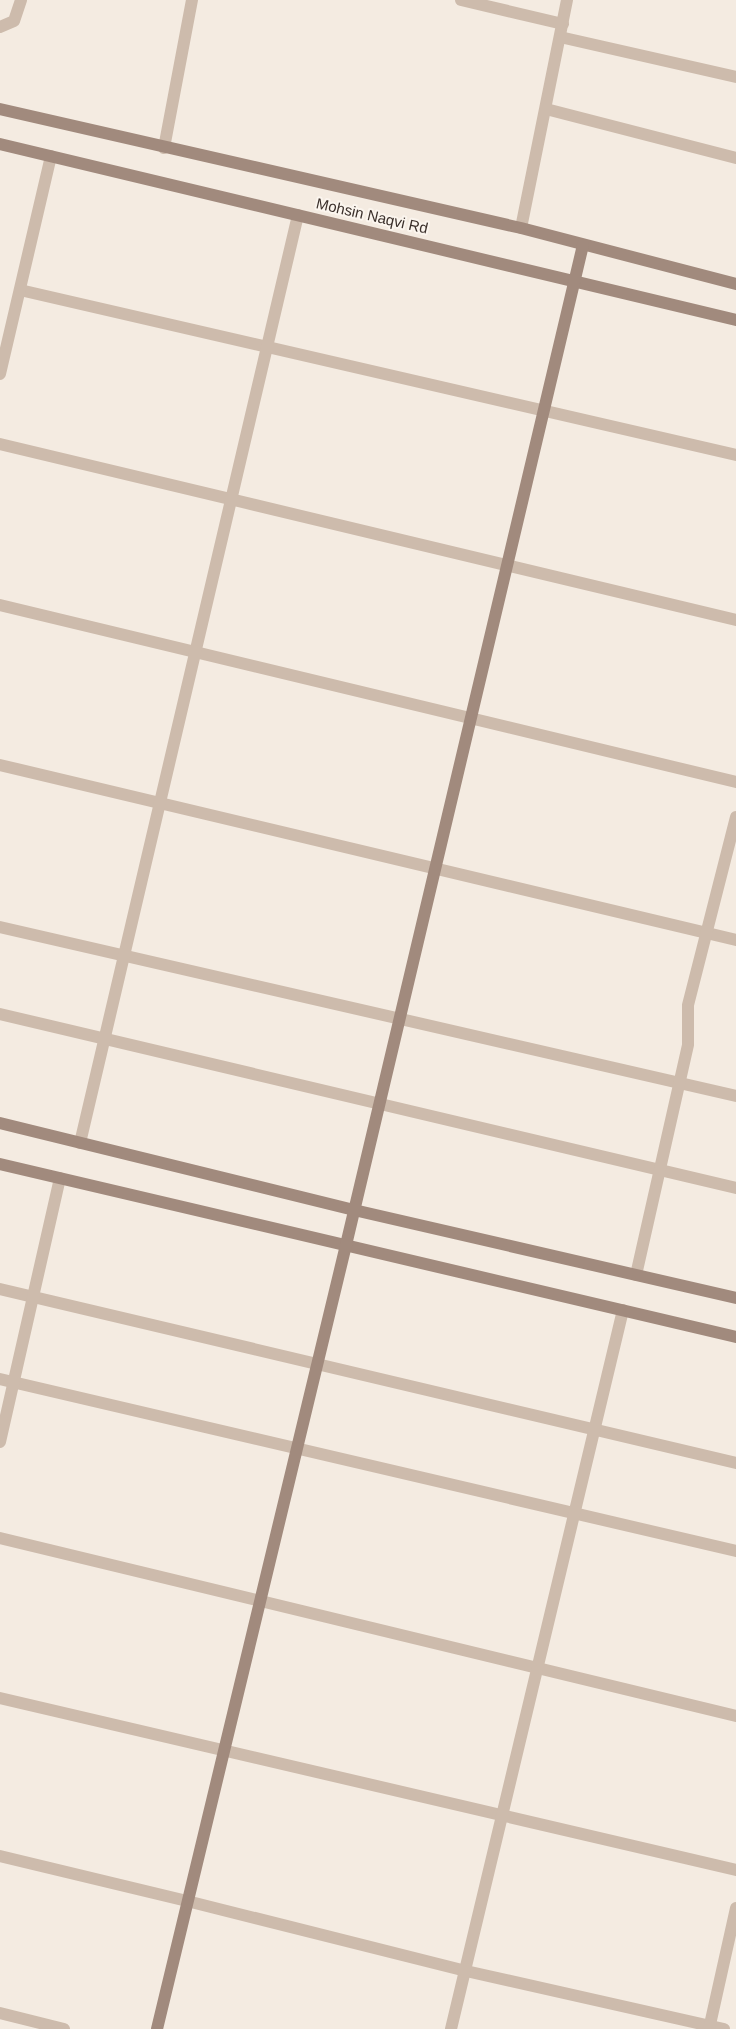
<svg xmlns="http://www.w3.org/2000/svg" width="736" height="2029" viewBox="0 0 736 2029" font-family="Helvetica,sans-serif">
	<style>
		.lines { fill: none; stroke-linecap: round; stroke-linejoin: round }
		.street { stroke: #cdbbac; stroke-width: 12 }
		.secondary { stroke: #a18a7d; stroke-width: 12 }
		.labels { text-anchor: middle; stroke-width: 4; stroke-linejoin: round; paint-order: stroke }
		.street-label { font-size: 15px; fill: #3b302b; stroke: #fbf5ee }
	</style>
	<rect width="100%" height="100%" fill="#f4ebe1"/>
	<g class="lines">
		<!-- street -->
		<g class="street">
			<path d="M461,0L563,24"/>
			<path d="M0,27L14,21L21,0"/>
			<path d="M560,37L736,77"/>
			<path d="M546,109L736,158"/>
			<path d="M164,148L192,0"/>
			<path d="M521,228L567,0"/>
			<path d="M20,290L736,455"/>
			<path d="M0,374L51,156"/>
			<path d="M0,444L736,620"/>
			<path d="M0,605L736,782"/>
			<path d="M0,765L736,940"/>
			<path d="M0,927L736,1096"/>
			<path d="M0,1014L736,1188"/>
			<path d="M80,1143L298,215"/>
			<path d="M636,1275L688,1045V1005L736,817"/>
			<path d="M0,1289L736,1463"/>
			<path d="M0,1379L736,1551"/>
			<path d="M0,1442L60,1178"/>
			<path d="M0,1538L736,1716"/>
			<path d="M0,1698L736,1870"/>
			<path d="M0,1856L187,1901L466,1971L724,2029"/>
			<path d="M0,2013L64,2029"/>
			<path d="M451,2029L623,1310"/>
			<path d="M709,2029L736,1908"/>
		</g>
		<!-- secondary -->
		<g class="secondary">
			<path d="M0,109L521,228L736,284"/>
			<path d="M0,144L736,320"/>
			<path d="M0,1123L354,1210L736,1298"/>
			<path d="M0,1164L736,1337"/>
			<path d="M157,2029L346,1245L583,245"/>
		</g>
	</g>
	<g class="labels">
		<!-- street labels -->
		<g class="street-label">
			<text transform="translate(372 216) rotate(13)" y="5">Mohsin Naqvi Rd</text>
		</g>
	</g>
</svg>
